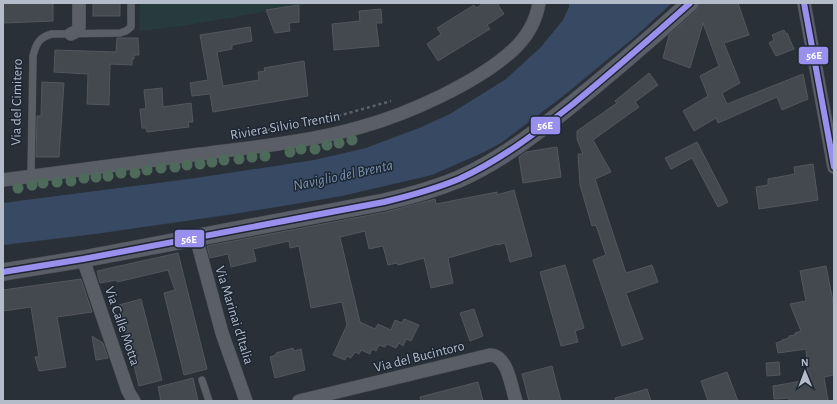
<svg xmlns="http://www.w3.org/2000/svg" width="837" height="404" viewBox="0 0 837 404" font-family="'Alegreya Sans',sans-serif">
	<style>
		.green { fill: #273a3e }
		.water { fill: #384963 }
		.building { fill: #444950; stroke: #52575f }
		.lines { fill: none; stroke-linecap: round; stroke-linejoin: round }
		.service-casing { stroke: #484c53; stroke-width: 8 }
		.minor-casing { stroke: #484c53; stroke-width: 14 }
		.tertiary-casing { stroke: #484c53; stroke-width: 18 }
		.path { stroke: #5d636a; stroke-width: 2.5; stroke-dasharray: 3 3; stroke-linecap: butt }
		.service { stroke: #5a5e66; stroke-width: 7 }
		.minor { stroke: #5a5e66; stroke-width: 13 }
		.tertiary { stroke: #5a5e66; stroke-width: 17 }
		.bus-1-casing { stroke: #1d2633; stroke-width: 9 }
		.bus-1 { stroke: #9990ee; stroke-width: 6 }
		.tree { fill: #4e6a5a }
		.labels { text-anchor: middle; stroke-width: 3; stroke-linejoin: round; paint-order: stroke }
		.street-label { font-size: 14px; fill: #b4bcc9; stroke: #1d2633 }
		.water-label { font-size: 15px; font-style: italic; fill: #7c92b1; stroke: #1d2633 }
		.line-badge { stroke: #1d2633; stroke-width: 1.5 }
		.badge-label { font-size: 11px; text-anchor: middle; font-weight: bold; fill: #fff }
	</style>
	<rect width="100%" height="100%" fill="#2a3038"/>
	<!-- green -->
	<path class="green" d="M140,3H304V5L188,25L139,31Z"/>
	<!-- water -->
	<path class="water" d="M569,3H672L636,36L562,97L501,143L482,153L432,175L342,196L234,214L95,234L3,245V203L196,178L314,160L366,148L419,128L450,114L506,79L541,47L563,20L569,7Z"/>
	<!-- building -->
	<g class="building">
		<path d="M3,3H53V21L3,23Z"/>
		<rect x="93" y="3" width="27" height="13"/>
		<path d="M484,3H497L504,14L487,25L490,29L438,61L427,44L441,34L437,28L474,5L476,8Z"/>
		<path d="M700,3H738L749,35L724,43L740,83L722,93L727,104L803,74L808,99L782,110L777,97L718,123L716,118L694,131L683,111L708,96L700,76L719,66L703,23L690,68L663,58L669,35L697,10Z"/>
		<path d="M299,5V22L289,23L290,31L275,33L266,10Z"/>
		<path d="M381,9L382,23H376L379,46L334,50L332,24L360,21L359,11Z"/>
		<path d="M250,27L252,41L232,45V49L217,52L223,86L259,80L258,72L265,71L264,68L304,61L308,96L213,112L210,94L192,96L190,83L208,80L200,35Z"/>
		<path d="M784,30L786,34L787,33L794,49L776,56L769,43L774,40L772,35Z"/>
		<path d="M117,38H138L139,55H134V59H132V65L110,64L109,105L87,104L88,74L54,72L55,50L116,52Z"/>
		<path d="M649,73L658,85L635,102L639,107L593,140L611,172L595,179L626,273L652,265L658,282L626,293L643,339L622,346L593,260L606,255L596,225L592,226L580,185L578,154H583L577,139V131L617,103L615,101Z"/>
		<path d="M42,82L64,83L59,157H36L37,116H41Z"/>
		<path d="M162,88L163,107L191,103L193,122H188L189,127L147,132L146,128H142L140,109H146L144,90Z"/>
		<path d="M697,142L728,202L718,207L692,158L671,169L665,158Z"/>
		<path d="M557,147L561,177L523,183L519,157L526,152Z"/>
		<path d="M813,164L818,200L759,209L756,187L768,185V179L795,174L794,167Z"/>
		<path d="M514,190L532,256L510,262L505,243L497,245V244L448,258L453,283L431,288L424,258L398,265L397,263L388,265L383,246L369,249L365,231L340,237L360,322L375,329L378,324L391,330L395,320L402,323L404,319L419,325L411,341L406,339L403,346L399,343L396,348L387,344L385,347L379,345L376,351L372,349L370,354L361,350L359,354L355,352L351,358L347,356L345,360L333,355L347,325L342,302L311,308L299,246L290,248L289,241L253,249L256,261L231,267L228,254L210,258L207,246L386,212L435,199L436,204L497,192V195Z"/>
		<path d="M178,253L207,369L184,375L164,293L175,290L168,270L117,282V280L100,283L97,271Z"/>
		<path d="M565,265L584,328L575,331L578,342L561,346L540,272Z"/>
		<path d="M826,266L834,306V375L824,377L828,401H789V398L774,399L773,386L802,381V377H808L806,349L778,353L776,343L782,341V340L789,338V336L795,335V333L801,331L790,304L806,301L800,271Z"/>
		<path d="M81,279L92,312L57,317L66,367L39,371L35,357H39L31,307L3,311V290Z"/>
		<path d="M141,299L162,380L139,386L119,305Z"/>
		<path d="M474,309L483,336L470,341L460,313Z"/>
		<path d="M92,336L103,343L108,358L96,360Z"/>
		<path d="M293,348L294,351L301,349L305,370L275,378L270,357L276,355V353Z"/>
		<path d="M779,362L780,375L767,376L766,363Z"/>
		<path d="M552,366L561,401H529L522,374Z"/>
		<path d="M727,372L738,401H708L701,381Z"/>
		<path d="M193,378L198,401H161L158,387Z"/>
		<path d="M478,382L483,401H421L420,397Z"/>
		<path d="M647,389L651,401H615V398Z"/>
	</g>
	<g class="lines">
		<defs>
			<g id="service">
				<path d="M31,176L33,56C36,44 39,37 52,34L120,33L126,31L131,27V3"/>
				<path d="M202,380L209,401"/>
			</g>
			<g id="minor">
				<path d="M804,3L834,167"/>
				<path d="M71,34L77,31L79,27V3"/>
				<path d="M3,180C69,171 135,163 201,154C254,147 309,142 361,127C408,114 477,83 513,50C527,37 536,21 539,3"/>
				<path d="M196,237L222,333L246,401"/>
				<path d="M83,259L128,391L134,401"/>
				<path d="M299,401L490,355C508,355 511,387 516,401"/>
			</g>
			<path id="tertiary" d="M3,272L83,259L384,202C410,196 435,189 459,179C497,162 529,138 561,113C605,78 648,41 690,3"/>
		</defs>
		<!-- service casing -->
		<use href="#service" class="service-casing"/>
		<!-- minor casing -->
		<use href="#minor" class="minor-casing"/>
		<!-- tertiary casing -->
		<use href="#tertiary" class="tertiary-casing"/>
		<!-- path -->
		<g class="path">
			<path d="M338,116L391,101"/>
			<path d="M250,133L321,121"/>
		</g>
		<!-- service -->
		<use href="#service" class="service"/>
		<!-- minor -->
		<use href="#minor" class="minor"/>
		<!-- tertiary -->
		<use href="#tertiary" class="tertiary"/>
		<defs>
			<g id="bus-1">
				<path d="M804,3L834,167"/>
				<path d="M3,272L83,259L384,202C409,196 435,189 459,179C501,160 537,132 573,104C613,71 652,37 690,3"/>
			</g>
		</defs>
		<!-- bus-1 casing -->
		<use href="#bus-1" class="bus-1-casing"/>
		<!-- bus-1 -->
		<use href="#bus-1" class="bus-1"/>
	</g>
	<!-- trees -->
	<g class="tree">
		<circle cx="352" cy="140" r="5.5"/>
		<circle cx="339" cy="143" r="5.5"/>
		<circle cx="327" cy="145" r="5.5"/>
		<circle cx="301" cy="149" r="5.5"/>
		<circle cx="315" cy="149" r="5.5"/>
		<circle cx="290" cy="152" r="5.5"/>
		<circle cx="265" cy="156" r="5.5"/>
		<circle cx="252" cy="157" r="5.5"/>
		<circle cx="239" cy="159" r="5.5"/>
		<circle cx="224" cy="160" r="5.5"/>
		<circle cx="212" cy="162" r="5.5"/>
		<circle cx="200" cy="164" r="5.5"/>
		<circle cx="187" cy="165" r="5.5"/>
		<circle cx="175" cy="167" r="5.5"/>
		<circle cx="161" cy="168" r="5.5"/>
		<circle cx="147" cy="170" r="5.5"/>
		<circle cx="121" cy="173" r="5.5"/>
		<circle cx="135" cy="173" r="5.5"/>
		<circle cx="108" cy="176" r="5.5"/>
		<circle cx="96" cy="177" r="5.5"/>
		<circle cx="84" cy="178" r="5.5"/>
		<circle cx="71" cy="181" r="5.5"/>
		<circle cx="57" cy="182" r="5.5"/>
		<circle cx="43" cy="183" r="5.5"/>
		<circle cx="32" cy="185" r="5.5"/>
		<circle cx="18" cy="188" r="5.5"/>
	</g>
	<g class="labels">
		<!-- street labels -->
		<g class="street-label">
			<text transform="translate(16 102) rotate(-89)" y="5">Via del Cimitero</text>
			<text transform="translate(285 125) rotate(-10)" y="5">Riviera Silvio Trentin</text>
			<text transform="translate(235 315) rotate(73)" y="5">Via Marinai d'Italia</text>
			<text transform="translate(123 326) rotate(71)" y="5">Via Calle Motta</text>
			<text transform="translate(419 356) rotate(-14)" y="5">Via del Bucintoro</text>
		</g>
		<!-- water labels -->
		<g class="water-label">
			<text transform="translate(343 175) rotate(-12)" y="5">Naviglio del Brenta</text>
		</g>
	</g>
	<g class="line-badge">
		<rect x="798" y="46" width="31" height="19" rx="4" fill="#9990ee"/>
		<rect x="530" y="116" width="31" height="19" rx="4" fill="#9990ee"/>
		<rect x="174" y="229" width="31" height="19" rx="4" fill="#9990ee"/>
	</g>
	<g class="badge-label">
		<text x="814" y="59">56E</text>
		<text x="545" y="129">56E</text>
		<text x="189" y="243">56E</text>
	</g>
	<!-- border -->
	<rect width="837" height="404" fill="none" stroke="#b4bcc9" stroke-width="8"/>
	<!-- north arrow -->
	<g transform="translate(805 372) rotate(359)" stroke="#1d2633" stroke-width="3" paint-order="stroke">
	<path d="M0-3L7 15L0 10L-7 15Z" fill="#b4bcc9"/>
	<text y="-6" font-size="11" font-weight="bold" text-anchor="middle" fill="#b4bcc9">N</text>
	</g>
</svg>
